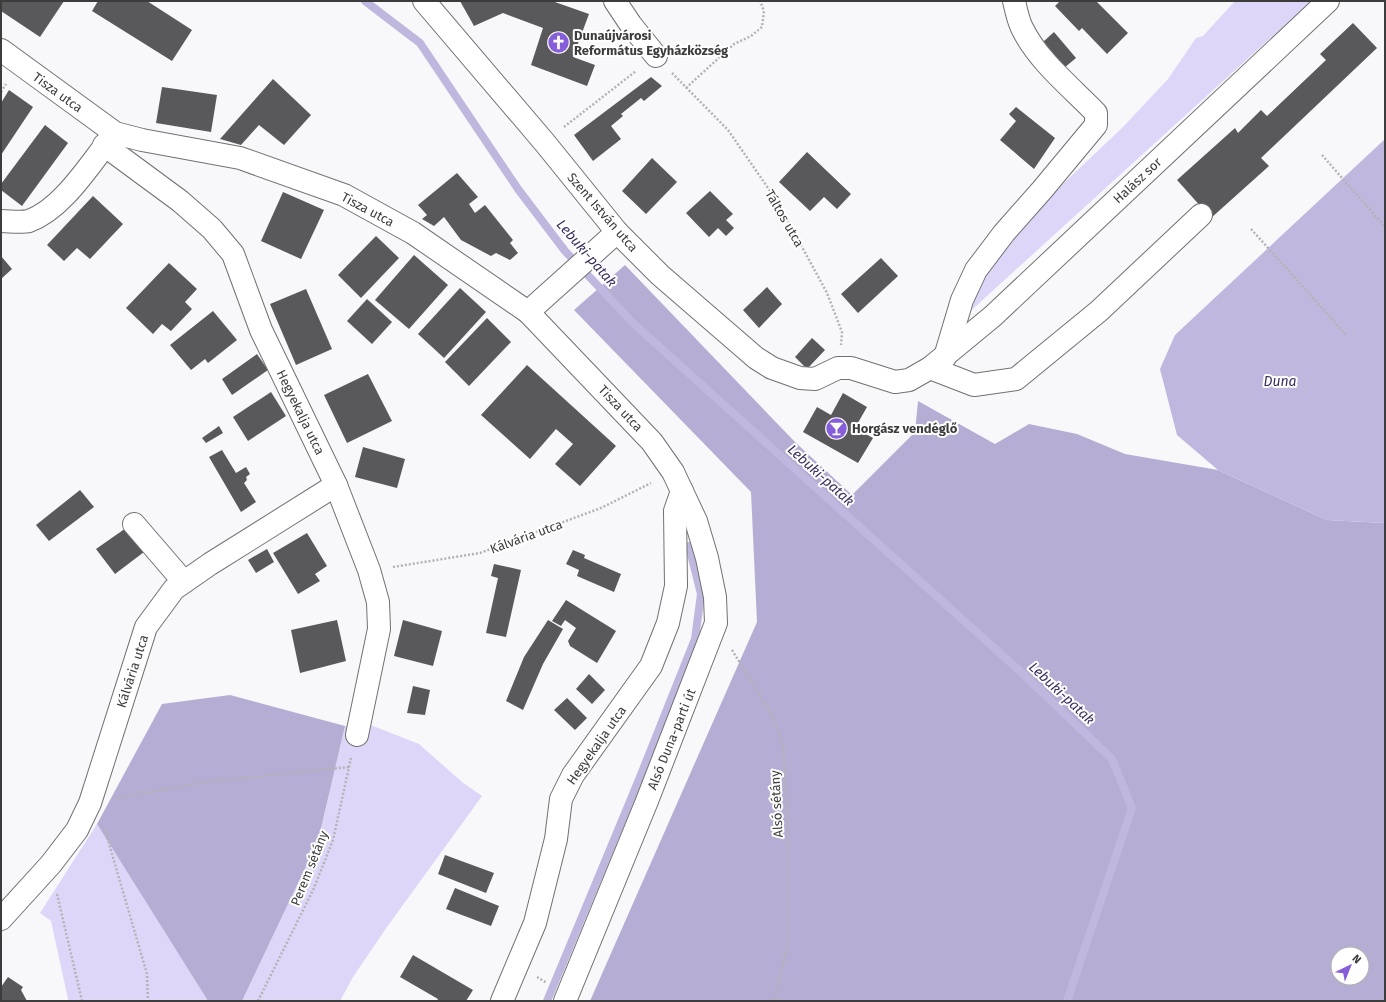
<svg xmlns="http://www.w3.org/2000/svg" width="1386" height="1002" viewBox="0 0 1386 1002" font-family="'Fira Sans',sans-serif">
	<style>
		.green { fill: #ded6f9 }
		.forest { fill: #b6add4; fill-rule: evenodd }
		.water { fill: #c0b7df }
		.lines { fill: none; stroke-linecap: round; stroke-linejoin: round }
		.stream { stroke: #c0b7df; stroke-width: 8 }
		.building { fill: #59595b }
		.minor-casing { stroke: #717173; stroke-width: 24 }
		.path { stroke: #b3b3b5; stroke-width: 2.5; stroke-dasharray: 2 2; stroke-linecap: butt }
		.minor { stroke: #fff; stroke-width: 22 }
		.labels { text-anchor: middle; stroke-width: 4; stroke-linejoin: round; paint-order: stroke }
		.poi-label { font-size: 13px; font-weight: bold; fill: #3c3c3d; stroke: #fff; text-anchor: start }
		.street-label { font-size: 13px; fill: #3c3c3d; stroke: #fff }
		.water-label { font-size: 14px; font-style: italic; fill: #3d2e61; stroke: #fff }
	</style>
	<rect width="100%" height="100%" fill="#f8f7fa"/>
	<!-- green -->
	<g class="green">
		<path d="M1235,1H1311L965,316L974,287L1047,199L1123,127L1168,79L1196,38L1203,36Z"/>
		<path d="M368,724L419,744L462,782L482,796L387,927L353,977L340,1001H242L318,841L345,726Z"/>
		<path d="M97,824L208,1001H67L68,999L51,921L40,913Z"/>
	</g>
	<!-- forest -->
	<g class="forest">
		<path d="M625,265L795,442L852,495L915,432L918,401L995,444L1029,424L1077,434L1125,454L1218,470L1327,520L1385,523V1001H590L757,622L751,492L574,310ZM1338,954H1362V978H1338Z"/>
		<path d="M230,695L345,726L318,841L242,1001H208L97,824L162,704Z"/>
	</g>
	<!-- water -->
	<path class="water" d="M1385,139V523L1327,520L1218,470L1177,435L1160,369L1175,335Z"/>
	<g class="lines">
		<!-- stream -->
		<g class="stream">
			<path d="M365,1L420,43L518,189L565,251L634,324L1022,673L1112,759L1132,808L1067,1001"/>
			<path d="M547,1001L640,777L695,639L701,594L689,546"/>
		</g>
	</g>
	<!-- building -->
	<g class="building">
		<path d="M1,1H64L40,37L1,11Z"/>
		<path d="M98,1H147L192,30L172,61L92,11Z"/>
		<path d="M460,1H552L589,14L573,57L595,65L587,86L531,65L543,28L503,13L474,26Z"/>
		<path d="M1060,1H1096L1128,33L1107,54L1082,28L1079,31L1055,6Z"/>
		<path d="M1353,23L1377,48L1261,158L1269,166L1211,218L1177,180L1235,128L1238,133L1261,110L1267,116L1326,60L1320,54Z"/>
		<path d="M1054,32L1076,58L1064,68L1043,42Z"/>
		<path d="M651,77L662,86L644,101L641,98L621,114L623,116L611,126L621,139L593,161L574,135Z"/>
		<path d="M273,79L311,115L284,145L259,125L241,145L220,139Z"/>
		<path d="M162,87L217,95L211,132L156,123Z"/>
		<path d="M9,90L33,107L1,155V103Z"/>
		<path d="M1016,107L1055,138L1034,169L1000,140L1016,121L1009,114Z"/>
		<path d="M45,125L68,143L22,206L1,190V184Z"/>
		<path d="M807,152L851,194L837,209L824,197L810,211L779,182Z"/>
		<path d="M652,158L677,182L646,214L622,191Z"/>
		<path d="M457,173L478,197L469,204L475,213L485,205L513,240L510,243L518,253L510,260L496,253L491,256L461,240L444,217L434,226L422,219L427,215L418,205Z"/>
		<path d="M710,191L733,214L726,220L734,228L726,236L718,228L709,237L686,213Z"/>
		<path d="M283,192L324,210L301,259L261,241Z"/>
		<path d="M93,196L123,224L90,259L77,248L64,261L47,245Z"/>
		<path d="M376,236L399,258L361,298L338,275Z"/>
		<path d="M414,255L448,285L409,329L375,300Z"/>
		<path d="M1,256L12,269L1,279Z"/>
		<path d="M881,258L898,276L858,313L841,294Z"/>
		<path d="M169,263L197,289L185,302L192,309L171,331L162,324L153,334L126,308Z"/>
		<path d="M767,287L782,304L759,328L743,310Z"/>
		<path d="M460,288L486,312L444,358L418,334Z"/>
		<path d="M306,289L332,349L296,365L270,304Z"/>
		<path d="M367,299L392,322L372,344L347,321Z"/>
		<path d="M213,311L237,340L208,363L205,359L191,370L170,345Z"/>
		<path d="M487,318L511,342L469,386L445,362Z"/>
		<path d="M812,338L825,350L807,369L795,357Z"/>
		<path d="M257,354L268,370L232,395L222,379Z"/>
		<path d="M527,365L616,446L580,486L555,464L573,444L556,429L530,459L481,415Z"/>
		<path d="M368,374L392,421L347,443L324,395Z"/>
		<path d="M271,392L286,416L248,441L233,417Z"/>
		<path d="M843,393L867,407L855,428L873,438L858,463L803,432L817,407L831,415Z"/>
		<path d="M219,426L223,433L206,443L202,438Z"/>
		<path d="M363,447L405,459L397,488L355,477Z"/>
		<path d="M222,450L236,473L246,467L250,474L246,477L247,480L244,483L256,502L241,512L209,457Z"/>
		<path d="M80,490L94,507L49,541L36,525Z"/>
		<path d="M126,528L144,552L115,574L96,549Z"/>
		<path d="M307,533L327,566L315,574L320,581L298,594L273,553Z"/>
		<path d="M267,549L274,562L256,573L248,560Z"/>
		<path d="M573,550L585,555L584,558L621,574L614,592L577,576L579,570L566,564Z"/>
		<path d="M494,564L521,570L506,637L486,633L498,578L491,576Z"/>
		<path d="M566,600L616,631L597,663L570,646L568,641L576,628L565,620L561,626L552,621Z"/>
		<path d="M337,620L346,661L300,673L291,630Z"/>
		<path d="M403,620L442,631L433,666L394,656Z"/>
		<path d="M548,620L563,629L543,664L523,710L506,701L524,657Z"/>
		<path d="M589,674L605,690L592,704L576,689Z"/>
		<path d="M413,686L430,690L425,715L407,713Z"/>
		<path d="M567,698L587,718L575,730L554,710Z"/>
		<path d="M445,855L494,873L486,893L438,874Z"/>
		<path d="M455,888L499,906L491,926L446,909Z"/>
		<path d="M413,955L473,990L466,1001H437L438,999L400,977Z"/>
		<path d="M8,977L23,987L21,990L27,1001H1V987Z"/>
	</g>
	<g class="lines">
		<defs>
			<g id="minor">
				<path d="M424,1L545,143L617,232L660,275L756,358L772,368L800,378L815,379L838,368H851L895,382L909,380L930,368L993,316L1328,1"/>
				<path d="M615,1L631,25L656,56"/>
				<path d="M1,50L115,133L142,140L240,158L344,195L413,233L528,312L631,420L652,442L673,472L696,521L707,558L715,597L716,623L647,801L565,1001"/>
				<path d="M104,145L180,201L212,229L233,254L261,330L336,485L369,570L378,602L379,629L357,735"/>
				<path d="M1,221C9,221 21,223 29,221C64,208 91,162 114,134"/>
				<path d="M528,312L617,232"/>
				<path d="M945,357L962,300L976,270L1004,233L1042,190L1096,125V113C1071,87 1038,61 1022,28C1018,20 1016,10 1014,1"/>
				<path d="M930,368L974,385L1016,379L1099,311L1201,215"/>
				<path d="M134,524L184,582"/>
				<path d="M1,919L51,864L77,830L90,803L146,627L174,589L210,564L336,485"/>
				<path d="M502,1001L535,923L556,839L561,799L573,775L651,666L668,623L676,586L675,511L682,491"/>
			</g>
		</defs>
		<!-- minor casing -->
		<use href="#minor" class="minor-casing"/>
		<!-- path -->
		<g class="path">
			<path d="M672,73L728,130L777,201L827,293L842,332L841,345"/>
			<path d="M686,88L734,44L751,36L762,27L764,11L760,1"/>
			<path d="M1,92L6,84"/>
			<path d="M564,127L636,71"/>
			<path d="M1322,155L1385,227"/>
			<path d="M1251,229L1347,336"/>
			<path d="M393,567L480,553L601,508L651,483"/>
			<path d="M732,650L771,713L783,744L788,822V943L774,1001"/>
			<path d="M117,798L204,782L349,767"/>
			<path d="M105,830L147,974L148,1001"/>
			<path d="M57,894L82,1001"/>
			<path d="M537,977L547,983"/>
			<path d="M258,1001L314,888L333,840L351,758"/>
		</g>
		<!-- minor -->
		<use href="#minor" class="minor"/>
	</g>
	<!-- icons -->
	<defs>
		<symbol id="church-disc" viewBox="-11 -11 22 22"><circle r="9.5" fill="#875ed9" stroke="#fff"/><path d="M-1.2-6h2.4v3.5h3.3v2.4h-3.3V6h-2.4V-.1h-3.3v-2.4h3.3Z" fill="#fff"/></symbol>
		<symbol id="bar-disc" viewBox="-11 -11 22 22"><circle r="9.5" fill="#875ed9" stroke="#fff"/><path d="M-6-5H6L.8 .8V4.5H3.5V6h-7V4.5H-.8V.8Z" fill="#fff"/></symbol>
	</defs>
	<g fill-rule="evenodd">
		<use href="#church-disc" x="546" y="30" width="25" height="25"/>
		<use href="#bar-disc" x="824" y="416" width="25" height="25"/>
	</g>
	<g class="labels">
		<!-- poi labels -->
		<g class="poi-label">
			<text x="574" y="40">Dunaújvárosi<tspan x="574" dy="15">Református Egyházközség</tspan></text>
			<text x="852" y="433">Horgász vendéglő</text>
		</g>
		<!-- street labels -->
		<g class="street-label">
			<text transform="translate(58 92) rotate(36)" y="5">Tisza utca</text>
			<text transform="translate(1137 180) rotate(-43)" y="5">Halász sor</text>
			<text transform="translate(368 209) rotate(28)" y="5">Tisza utca</text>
			<text transform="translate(603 212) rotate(49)" y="5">Szent István utca</text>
			<text transform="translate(785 218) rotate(60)" y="5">Táltos utca</text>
			<text transform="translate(621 408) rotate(47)" y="5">Tisza utca</text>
			<text transform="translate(301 412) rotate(64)" y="5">Hegyekalja utca</text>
			<text transform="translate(526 536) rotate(-20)" y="5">Kálvária utca</text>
			<text transform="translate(132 671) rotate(-72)" y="5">Kálvária utca</text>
			<text transform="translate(671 739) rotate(-68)" y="5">Alsó Duna-parti út</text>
			<text transform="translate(596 745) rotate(-55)" y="5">Hegyekalja utca</text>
			<text transform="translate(776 804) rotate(-93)" y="5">Alsó sétány</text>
			<text transform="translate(309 868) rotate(-68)" y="5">Perem sétány</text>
		</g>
		<!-- water labels -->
		<g class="water-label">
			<text transform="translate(587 253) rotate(49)" y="5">Lebuki-patak</text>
			<text x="1280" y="386">Duna</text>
			<text transform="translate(821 475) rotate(42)" y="5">Lebuki-patak</text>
			<text transform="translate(1062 693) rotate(43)" y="5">Lebuki-patak</text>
		</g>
	</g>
	<!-- border -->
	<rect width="1386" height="1002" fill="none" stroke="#3c3c3d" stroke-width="4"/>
	<!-- north arrow -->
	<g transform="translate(1350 966) rotate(43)"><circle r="19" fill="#ffffff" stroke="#b1b1b1"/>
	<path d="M0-3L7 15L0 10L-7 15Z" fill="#875ed9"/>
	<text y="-6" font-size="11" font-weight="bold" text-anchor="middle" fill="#3c3c3d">N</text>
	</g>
</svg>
